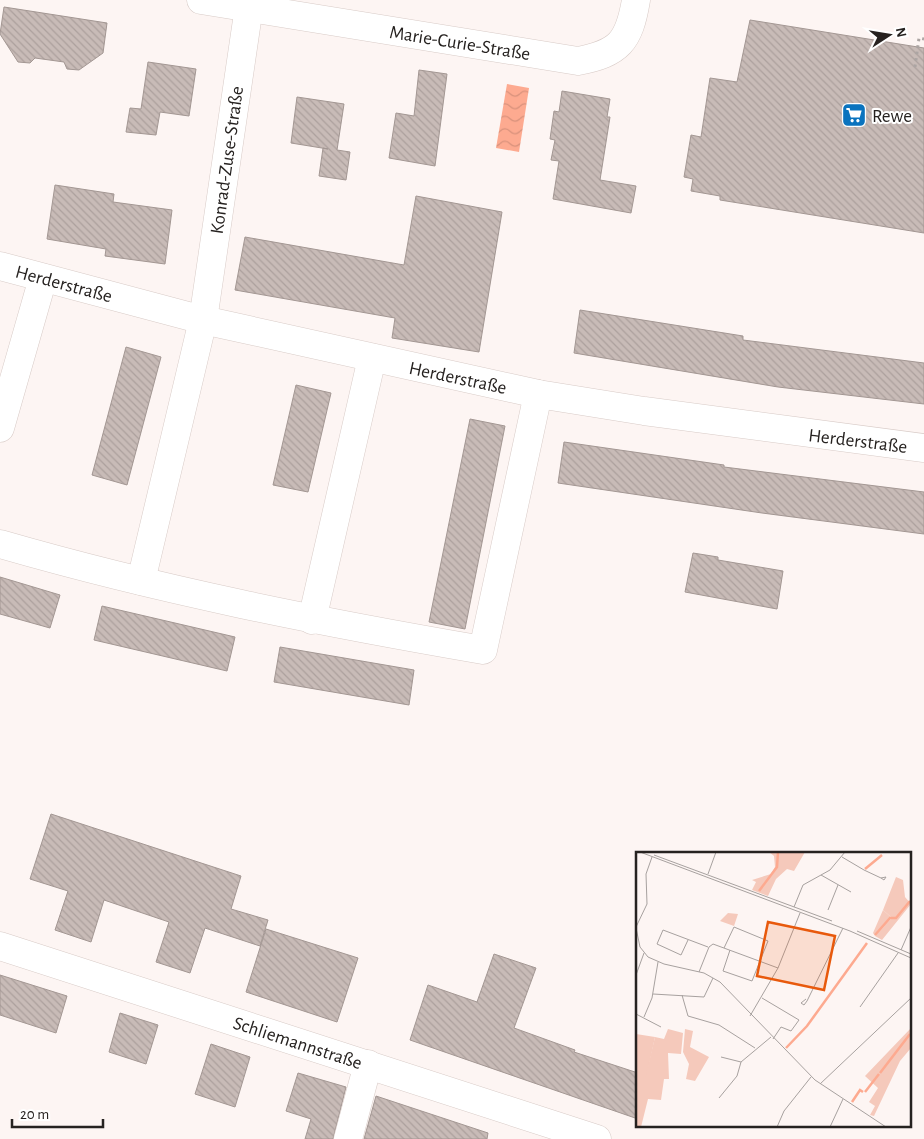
<svg xmlns="http://www.w3.org/2000/svg" width="924" height="1139" viewBox="0 0 924 1139" font-family="'Alegreya Sans',sans-serif">
	<style>
		.water { fill: url(#water-waves) }
		.building { fill: url(#building-back-hatch); stroke: #a39793 }
		.lines { fill: none; stroke-linecap: round; stroke-linejoin: round }
		.minor-casing { stroke: #d8cbc7; stroke-width: 29 }
		.path { stroke: #aca5a3; stroke-width: 3; stroke-dasharray: 2.5 4; stroke-linecap: butt }
		.minor { stroke: #fff; stroke-width: 28 }
		.labels { text-anchor: middle; stroke-width: 4; stroke-linejoin: round; paint-order: stroke }
		.street-label { font-size: 19px; fill: #262220; stroke: #fff }
		.poi-label { font-size: 19px; fill: #262220; stroke: #fff; text-anchor: start }
		.inset-river { fill: none; stroke: #fdaa90; stroke-width: 2.5 }
		.inset-road { fill: none; stroke: #a7a19f; stroke-width: 1 }
		.view { fill: #e8590c; fill-opacity: 0.15; stroke: #e8590c; stroke-width: 2.5 }
		.inset-edge { fill: none; stroke: #262220; stroke-width: 2.5 }
	</style>
	<defs>
		<pattern id="water-waves" width="16" height="10" patternUnits="userSpaceOnUse" patternTransform="scale(1.25)"><rect width="16" height="10" fill="#fdaa90"/><path d="M0 5q4-4 8 0t8 0" fill="none" stroke="#d9927c"/></pattern>
		<pattern id="building-back-hatch" width="6" height="6" patternUnits="userSpaceOnUse" patternTransform="scale(1.25)"><rect width="6" height="6" fill="#c8bbb7"/><path d="M-1 5l2 2M0 0l6 6M5-1l2 2" fill="none" stroke="#aca09d"/></pattern>
	</defs>
	<rect width="100%" height="100%" fill="#fdf5f3"/>
	<!-- water -->
	<path class="water" d="M507,84L529,88L519,152L496,148Z"/>
	<!-- building -->
	<g class="building">
		<path d="M4,7L107,23L103,53L79,70L67,69L64,62L35,58L30,63L18,62L0,34Z"/>
		<path d="M750,20L924,48V233L720,200V196L691,191L693,179L684,177L691,135L701,137L710,78L737,82Z"/>
		<path d="M148,62L196,69L189,116L160,112L156,135L126,132L130,108L141,109Z"/>
		<path d="M419,70L447,74L435,166L389,158L396,113L414,116Z"/>
		<path d="M562,91L610,99L607,117H610L600,180L636,186L631,213L553,199L559,161L551,160L555,140L550,139L554,111L559,112Z"/>
		<path d="M297,97L344,104L337,150L350,152L346,180L319,176L323,148L328,149L291,143Z"/>
		<path d="M55,185L114,194L113,202L172,210L165,264L105,256L106,249L47,239Z"/>
		<path d="M416,196L502,212L479,352L392,338L395,318L235,290L245,237L404,265Z"/>
		<path d="M580,310L743,336V340L924,363V404L778,387L574,353Z"/>
		<path d="M126,347L161,357L127,485L92,475Z"/>
		<path d="M296,385L331,393L308,492L273,485Z"/>
		<path d="M470,419L505,426L465,629L429,622Z"/>
		<path d="M564,442L724,465V467L924,492V534L762,513L558,483Z"/>
		<path d="M693,553L718,557V560L783,571L777,609L685,592Z"/>
		<path d="M0,577L60,595L50,628L0,614Z"/>
		<path d="M102,606L235,637L227,671L94,640Z"/>
		<path d="M280,647L414,670L409,705L274,682Z"/>
		<path d="M51,814L241,876L231,909L268,920L260,946L205,928L190,973L156,962L169,922L104,900L91,942L55,930L68,891L30,879Z"/>
		<path d="M266,929L358,958L337,1022L246,992Z"/>
		<path d="M494,954L536,968L514,1028L575,1050L574,1052L638,1073V1119L410,1040L428,985L477,1002Z"/>
		<path d="M0,975L67,996L56,1033L0,1015Z"/>
		<path d="M120,1013L158,1025L146,1064L109,1052Z"/>
		<path d="M211,1044L250,1057L235,1107L195,1094Z"/>
		<path d="M298,1073L346,1087L333,1139H305L311,1119L286,1111Z"/>
		<path d="M376,1096L488,1133L487,1139H364Z"/>
	</g>
	<g class="lines">
		<defs>
			<g id="minor">
				<path d="M201,0L578,61C619,53 629,42 636,0"/>
				<path d="M0,266L203,320L538,394L644,411L924,448"/>
				<path d="M0,428L43,278"/>
				<path d="M0,544C159,590 320,622 483,650L538,394"/>
				<path d="M141,581L203,320L250,0"/>
				<path d="M312,620L372,358"/>
				<path d="M0,946L597,1139"/>
				<path d="M348,1139L368,1064"/>
			</g>
		</defs>
		<!-- minor casing -->
		<use href="#minor" class="minor-casing"/>
		<!-- path -->
		<path class="path" d="M915,67L919,38L924,39"/>
		<!-- minor -->
		<use href="#minor" class="minor"/>
	</g>
	<!-- icons -->
	<defs>
		<symbol id="supermarket-square" viewBox="-11 -11 22 22"><rect x="-9" y="-9" width="18" height="18" rx="4" fill="#0a73be" stroke="#fff"/><path d="M-6-5.5h2.5l.6 2H6L4.5 2H-2.5L-4.4-4H-6ZM-1.5 3.2a1.3 1.3 0 1 0 .1 0ZM3 3.2a1.3 1.3 0 1 0 .1 0Z" fill="#fff"/></symbol>
	</defs>
	<g fill-rule="evenodd">
		<use href="#supermarket-square" x="840" y="101" width="28" height="28"/>
	</g>
	<g class="labels">
		<!-- street labels -->
		<g class="street-label">
			<text transform="translate(460 42) rotate(9)" y="7">Marie-Curie-Straße</text>
			<text transform="translate(226 160) rotate(-82)" y="7">Konrad-Zuse-Straße</text>
			<text transform="translate(64 283) rotate(15)" y="7">Herderstraße</text>
			<text transform="translate(458 377) rotate(12)" y="7">Herderstraße</text>
			<text transform="translate(858 440) rotate(7)" y="7">Herderstraße</text>
			<text transform="translate(298 1042) rotate(18)" y="7">Schliemannstraße</text>
		</g>
		<!-- poi labels -->
		<g class="poi-label">
			<text x="872" y="122">Rewe</text>
		</g>
	</g>
	<!-- overview -->
	<g transform="translate(636 852)">
		<rect width="275" height="275" fill="#fdf5f3"/>
		<path d="M247,58L256,66L239,84L237,81ZM275,176V196L264,209L238,264L234,263L239,254L233,250L242,236L229,224ZM0,182L19,185L10,227H28L25,248L12,247L5,275H0Z" fill="#f5c9bb"/>
		<path d="M133,0H169L158,19L151,17L140,27L132,44L116,38L120,30L116,28L135,22L139,15L138,4ZM32,177L47,181L45,202L32,201L33,227H9L19,185L28,187ZM49,177L57,179L54,195L73,205L59,229L50,227L53,212L47,200Z" fill="#f5c9bb"/>
		<path d="M260,25L267,28L269,45L275,52L246,88L239,84L256,66L247,58ZM92,61L102,62L98,74L84,69Z" fill="#f5c9bb"/>
		<path class="inset-river" d="M229,17L246,3M123,39L141,15L142,0M239,83L254,66H260L274,49M150,196L171,174L231,91M244,221L274,182M229,240L243,222M216,250L224,238L227,240"/>
		<path class="inset-road" d="M4,0L214,79L275,106M103,0H126M18,3L196,69M206,5L228,18L245,26L248,28L250,25L245,26M72,22L80,0M185,23L215,40M158,55L167,33L194,18L209,0M192,58L202,33M0,75L11,52L10,22L16,5M0,76L4,95L12,105L28,112L68,121L84,130L179,228L250,275M221,79L275,102M52,88L45,103L21,92L27,78L72,95M88,96L98,75L132,89L116,129L87,119L94,98M265,98L275,75M63,120L73,95L77,92L142,116M0,123L8,101M17,142L68,145L77,126M46,143L52,164L83,173L119,196M126,146L163,168L155,179L145,175L137,187M170,147L165,151L168,153L171,149L207,76M224,155L262,101M0,162L25,175M114,164L142,116L164,61M8,165L16,146L22,110M85,205L105,210M184,232L275,146M83,246L101,224L105,210L135,185M141,275L148,259L175,225M194,275L207,247"/>
		<path class="view" d="M132,70L199,84L188,138L121,124Z"/>
		<rect width="275" height="275" class="inset-edge"/>
	</g>
	<!-- north arrow -->
	<g transform="translate(889 35) rotate(78)" stroke="#ffffff" stroke-width="4" paint-order="stroke">
	<path d="M0-4L9 19L0 12L-9 19Z" fill="#262220"/>
	<text y="-8" font-size="14" font-weight="bold" text-anchor="middle" fill="#262220">N</text>
	</g>
	<!-- scale -->
	<path d="M12 1119v8h91v-8" fill="none" stroke="#262220" stroke-width="2.5"/>
	<text x="20" y="1119" font-size="15" fill="#262220" stroke="#ffffff" stroke-width="4" paint-order="stroke">20 m</text>
</svg>
